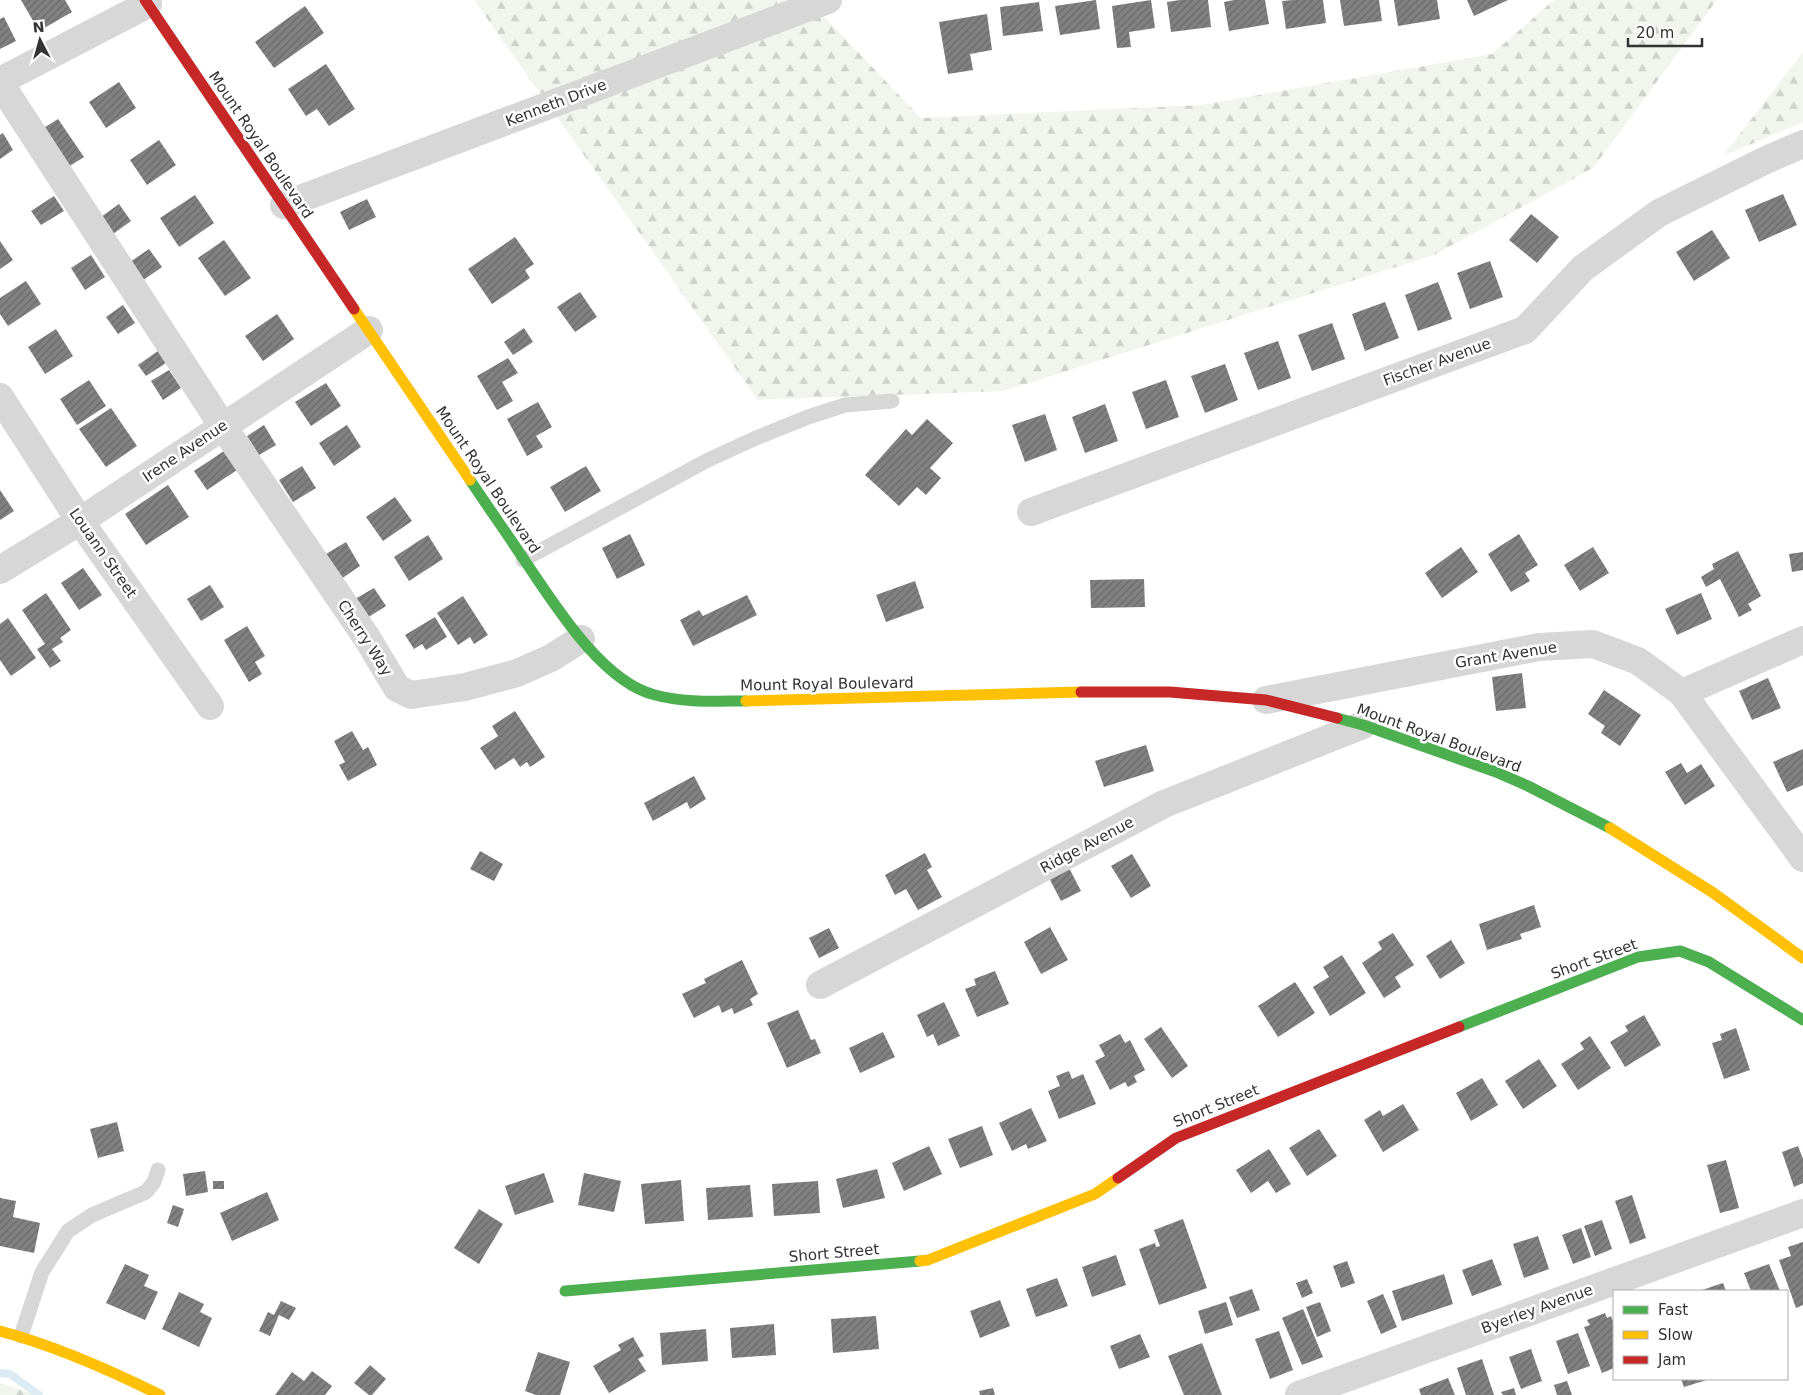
<svg xmlns="http://www.w3.org/2000/svg" width="1803" height="1395" viewBox="0 0 1803 1395" font-family="'DejaVu Sans',sans-serif">
	<style>
		.forest { fill: url(#forest-firs) }
		.lines { fill: none; stroke-linecap: round; stroke-linejoin: round }
		.stream { stroke: #ddebf3; stroke-width: 8 }
		.building { fill: url(#building-hatch) }
		.lane { stroke: #d7d7d7; stroke-width: 15 }
		.street { stroke: #d7d7d7; stroke-width: 28 }
		.fast { stroke: #4caf50; stroke-width: 11 }
		.slow { stroke: #ffc107; stroke-width: 11 }
		.jam { stroke: #c62828; stroke-width: 11 }
		.labels { text-anchor: middle; stroke-width: 5; stroke-linejoin: round; paint-order: stroke }
		.street-label { font-size: 15px; fill: #333; stroke: #fff }
	</style>
	<defs>
		<pattern id="forest-firs" width="22" height="20" patternUnits="userSpaceOnUse" patternTransform="scale(1.25)"><rect width="22" height="20" fill="#f1f5ed"/><path d="M5 1l3.5 6h-7zM16 11l3.5 6h-7z" fill="#cfd2cc"/></pattern>
		<pattern id="building-hatch" width="6" height="6" patternUnits="userSpaceOnUse" patternTransform="scale(1.25)"><rect width="6" height="6" fill="#818181"/><path d="M-1 1l2-2M0 6l6-6M5 7l2-2" fill="none" stroke="#6a6a6a"/></pattern>
	</defs>
	<rect width="100%" height="100%" fill="#fff"/>
	<!-- forest -->
	<g class="forest">
		<path d="M474,0H808L921,118L1202,105L1492,54L1554,0H1717L1593,168L1434,255L1003,391L758,400Z"/>
		<path d="M1803,52V122L1723,156Z"/>
		<path d="M0,1383L36,1395H0Z"/>
	</g>
	<g class="lines">
		<!-- stream -->
		<path class="stream" d="M0,1373L10,1374L39,1395"/>
	</g>
	<!-- building -->
	<g class="building">
		<path d="M21,0H65L72,12L39,31Z"/>
		<path d="M1096,0L1100,29L1060,35L1055,6Z"/>
		<path d="M1151,0L1155,28L1129,32L1131,47L1117,48L1112,6Z"/>
		<path d="M1180,0H1208L1211,27L1171,32L1167,2Z"/>
		<path d="M1234,0H1265L1269,24L1229,31L1224,2Z"/>
		<path d="M1293,0H1323L1326,23L1286,29L1282,1Z"/>
		<path d="M1340,0H1379L1382,21L1344,26Z"/>
		<path d="M1394,0H1437L1440,19L1398,26Z"/>
		<path d="M1467,0H1508L1474,16Z"/>
		<path d="M1039,2L1043,31L1003,36L1000,7Z"/>
		<path d="M305,6L324,33L274,68L255,42Z"/>
		<path d="M987,14L992,50L970,54L973,70L948,74L939,22Z"/>
		<path d="M4,17L16,41L0,49V19Z"/>
		<path d="M326,64L355,109L329,126L317,109L306,116L288,89Z"/>
		<path d="M119,82L136,108L106,128L89,102Z"/>
		<path d="M58,119L84,157L65,169L39,131Z"/>
		<path d="M3,133L13,150L0,159V135Z"/>
		<path d="M159,140L176,165L147,185L130,160Z"/>
		<path d="M1783,194L1797,225L1759,242L1745,210Z"/>
		<path d="M195,195L214,223L179,247L160,218Z"/>
		<path d="M54,196L64,211L41,225L31,211Z"/>
		<path d="M367,199L376,217L349,230L340,212Z"/>
		<path d="M119,204L131,221L113,234L101,217Z"/>
		<path d="M1531,214L1559,237L1537,263L1509,240Z"/>
		<path d="M1712,230L1730,258L1694,281L1676,252Z"/>
		<path d="M515,237L534,264L525,270L530,278L492,304L468,269Z"/>
		<path d="M224,240L251,278L225,296L198,258Z"/>
		<path d="M0,241L13,260L0,269Z"/>
		<path d="M149,249L162,267L142,281L130,262Z"/>
		<path d="M91,255L105,277L85,290L71,268Z"/>
		<path d="M1490,261L1503,297L1470,309L1457,273Z"/>
		<path d="M26,281L41,304L8,326L0,314V298Z"/>
		<path d="M1438,282L1452,319L1418,331L1405,295Z"/>
		<path d="M580,292L597,317L575,332L557,307Z"/>
		<path d="M1385,302L1399,338L1365,351L1352,314Z"/>
		<path d="M123,305L135,323L118,334L106,317Z"/>
		<path d="M277,314L294,339L263,361L245,336Z"/>
		<path d="M1332,323L1345,359L1312,371L1298,335Z"/>
		<path d="M524,328L533,342L513,355L504,342Z"/>
		<path d="M56,329L73,356L45,374L28,347Z"/>
		<path d="M1278,341L1291,378L1258,390L1244,353Z"/>
		<path d="M158,351L166,363L146,376L138,365Z"/>
		<path d="M508,358L518,373L502,382L513,401L497,410L477,376Z"/>
		<path d="M1225,364L1238,400L1205,413L1191,376Z"/>
		<path d="M169,370L181,388L163,400L151,381Z"/>
		<path d="M89,380L106,406L77,425L60,399Z"/>
		<path d="M1166,380L1179,417L1146,429L1132,392Z"/>
		<path d="M326,383L341,406L311,426L295,402Z"/>
		<path d="M538,402L552,427L536,436L543,447L527,456L507,419Z"/>
		<path d="M1105,404L1118,441L1085,453L1072,417Z"/>
		<path d="M111,408L137,446L106,467L79,429Z"/>
		<path d="M1045,414L1057,450L1025,462L1012,425Z"/>
		<path d="M927,419L953,443L930,468L941,478L926,495L917,487L899,506L865,475L906,429L912,435Z"/>
		<path d="M264,425L276,445L259,455L247,436Z"/>
		<path d="M347,425L361,447L334,466L319,443Z"/>
		<path d="M224,451L237,470L207,490L194,471Z"/>
		<path d="M302,466L316,488L293,502L279,480Z"/>
		<path d="M586,466L601,491L565,512L550,487Z"/>
		<path d="M168,485L189,517L146,545L125,514Z"/>
		<path d="M0,490L14,511L0,520Z"/>
		<path d="M395,497L412,521L383,541L366,517Z"/>
		<path d="M630,534L645,565L617,579L602,548Z"/>
		<path d="M1519,534L1538,565L1525,573L1530,581L1511,592L1488,554Z"/>
		<path d="M428,535L443,559L409,581L394,557Z"/>
		<path d="M346,542L360,566L341,579L326,554Z"/>
		<path d="M1461,547L1478,572L1442,598L1425,573Z"/>
		<path d="M1593,547L1609,573L1580,591L1564,565Z"/>
		<path d="M1738,551L1761,596L1748,604L1752,610L1739,617L1720,579L1706,587L1701,577L1714,569L1712,564Z"/>
		<path d="M1803,552V570L1792,572L1789,554Z"/>
		<path d="M83,568L102,595L79,610L61,583Z"/>
		<path d="M1144,579L1145,607L1091,608L1090,580Z"/>
		<path d="M915,581L924,608L886,622L876,595Z"/>
		<path d="M210,585L224,607L201,621L187,599Z"/>
		<path d="M374,588L386,606L367,618L355,599Z"/>
		<path d="M46,593L71,630L60,638L63,642L52,649L61,661L50,668L37,649L45,644L22,610Z"/>
		<path d="M1701,593L1712,619L1677,635L1665,609Z"/>
		<path d="M747,595L757,615L693,646L680,620L699,610L703,616Z"/>
		<path d="M463,596L488,635L474,644L470,637L458,645L437,613Z"/>
		<path d="M435,617L447,637L426,650L422,644L414,649L405,635Z"/>
		<path d="M8,618L36,658L11,676L0,660V624Z"/>
		<path d="M247,626L265,656L255,662L262,674L249,682L224,640Z"/>
		<path d="M1522,673L1526,708L1496,711L1492,677Z"/>
		<path d="M1768,678L1781,708L1752,720L1739,691Z"/>
		<path d="M1604,690L1641,715L1620,746L1601,733L1605,726L1588,714Z"/>
		<path d="M515,711L545,757L530,767L527,762L520,767L514,758L495,770L480,748L498,736L492,726Z"/>
		<path d="M352,731L363,750L368,747L377,765L348,781L339,765L345,762L334,741Z"/>
		<path d="M1146,745L1154,771L1104,787L1095,761Z"/>
		<path d="M1803,749V785L1787,792L1773,762Z"/>
		<path d="M1681,763L1687,773L1701,764L1715,786L1685,805L1665,772Z"/>
		<path d="M694,776L706,799L690,809L687,802L653,821L644,803Z"/>
		<path d="M480,851L503,864L494,881L470,869Z"/>
		<path d="M925,853L932,867L927,870L942,897L918,910L906,889L895,895L885,875Z"/>
		<path d="M1132,854L1151,886L1131,898L1111,866Z"/>
		<path d="M1068,866L1081,891L1061,901L1048,876Z"/>
		<path d="M1534,905L1541,927L1520,934L1522,939L1487,950L1479,924Z"/>
		<path d="M1050,927L1068,960L1041,974L1024,942Z"/>
		<path d="M829,928L839,948L819,958L809,938Z"/>
		<path d="M1393,933L1414,965L1395,977L1401,987L1384,998L1362,963L1382,949L1378,942Z"/>
		<path d="M1451,940L1465,963L1440,979L1426,956Z"/>
		<path d="M1342,955L1366,993L1330,1016L1313,987L1329,977L1323,967Z"/>
		<path d="M742,960L758,994L750,999L753,1005L734,1014L732,1008L722,1013L719,1005L694,1018L682,994L706,983L704,979Z"/>
		<path d="M995,971L1009,1004L977,1017L965,989L976,985L974,979Z"/>
		<path d="M1295,982L1315,1013L1278,1037L1258,1006Z"/>
		<path d="M944,1002L960,1036L938,1046L933,1034L927,1037L917,1015Z"/>
		<path d="M798,1010L811,1040L815,1039L821,1053L787,1068L767,1023Z"/>
		<path d="M1644,1015L1661,1045L1625,1067L1610,1042L1628,1031L1625,1026Z"/>
		<path d="M1161,1027L1188,1066L1172,1078L1144,1039Z"/>
		<path d="M1736,1028L1750,1070L1724,1079L1712,1043L1722,1040L1720,1034Z"/>
		<path d="M883,1032L895,1057L860,1073L849,1048Z"/>
		<path d="M1120,1034L1125,1043L1130,1040L1145,1070L1134,1076L1137,1082L1128,1087L1125,1082L1110,1090L1095,1061L1105,1056L1099,1045Z"/>
		<path d="M1590,1036L1611,1068L1578,1090L1561,1064L1584,1049L1580,1043Z"/>
		<path d="M1539,1059L1557,1086L1523,1109L1505,1081Z"/>
		<path d="M1069,1071L1072,1079L1083,1074L1096,1104L1059,1119L1048,1091L1060,1086L1056,1076Z"/>
		<path d="M1482,1078L1498,1105L1471,1121L1456,1093Z"/>
		<path d="M1403,1104L1419,1130L1383,1152L1364,1120L1380,1110L1383,1116Z"/>
		<path d="M1031,1108L1047,1141L1028,1149L1026,1144L1012,1151L999,1123Z"/>
		<path d="M117,1122L124,1151L98,1158L90,1129Z"/>
		<path d="M982,1126L993,1155L960,1168L948,1139Z"/>
		<path d="M1319,1129L1337,1156L1307,1176L1289,1148Z"/>
		<path d="M929,1146L942,1174L904,1191L892,1163Z"/>
		<path d="M1798,1146L1803,1159V1183L1794,1187L1782,1152Z"/>
		<path d="M1269,1149L1291,1184L1276,1193L1268,1181L1251,1193L1236,1170Z"/>
		<path d="M1726,1160L1739,1208L1720,1213L1707,1165Z"/>
		<path d="M877,1169L885,1198L843,1208L836,1179Z"/>
		<path d="M205,1171L208,1192L186,1196L183,1174Z"/>
		<path d="M544,1173L554,1202L515,1215L505,1186Z"/>
		<path d="M584,1173L621,1181L614,1212L578,1205Z"/>
		<path d="M681,1180L684,1221L645,1224L641,1184Z"/>
		<rect x="213" y="1181" width="11" height="8"/>
		<path d="M818,1181L820,1213L774,1216L772,1184Z"/>
		<path d="M750,1185L753,1217L708,1220L706,1188Z"/>
		<path d="M267,1192L279,1220L232,1241L220,1213Z"/>
		<path d="M1632,1195L1646,1238L1630,1244L1615,1201Z"/>
		<path d="M0,1198L16,1201L13,1217L40,1223L34,1253L0,1246Z"/>
		<path d="M173,1205L184,1209L178,1227L167,1223Z"/>
		<path d="M479,1209L503,1224L479,1264L454,1248Z"/>
		<path d="M1183,1219L1207,1288L1159,1305L1139,1249L1155,1243L1156,1247L1160,1246L1154,1230Z"/>
		<path d="M1602,1220L1612,1249L1595,1256L1584,1226Z"/>
		<path d="M1581,1228L1591,1257L1573,1264L1562,1235Z"/>
		<path d="M1538,1236L1549,1269L1524,1278L1513,1244Z"/>
		<path d="M1803,1242V1305L1796,1308L1779,1260L1791,1256L1788,1247Z"/>
		<path d="M1116,1255L1126,1285L1092,1297L1082,1267Z"/>
		<path d="M1492,1259L1502,1285L1472,1296L1462,1270Z"/>
		<path d="M1347,1261L1355,1283L1341,1288L1333,1266Z"/>
		<path d="M125,1264L149,1275L144,1286L158,1292L145,1320L106,1303Z"/>
		<path d="M1769,1264L1780,1291H1751L1744,1273Z"/>
		<path d="M1444,1274L1453,1304L1402,1321L1392,1291Z"/>
		<path d="M1057,1278L1068,1306L1036,1317L1026,1289Z"/>
		<path d="M1307,1279L1313,1293L1302,1298L1296,1283Z"/>
		<path d="M1723,1283L1726,1291H1699Z"/>
		<path d="M1252,1289L1260,1310L1237,1318L1229,1297Z"/>
		<path d="M179,1292L204,1304L200,1312L212,1318L199,1347L162,1329Z"/>
		<path d="M1383,1294L1397,1327L1381,1334L1367,1301Z"/>
		<path d="M1000,1300L1010,1326L980,1338L970,1311Z"/>
		<path d="M281,1301L296,1308L289,1320L279,1315L270,1336L259,1331L268,1312L274,1315Z"/>
		<path d="M1226,1302L1233,1325L1205,1334L1198,1311Z"/>
		<path d="M1320,1302L1331,1331L1317,1337L1306,1307Z"/>
		<path d="M1303,1309L1323,1357L1302,1365L1282,1318Z"/>
		<path d="M1605,1313L1607,1318L1611,1316L1614,1324V1368L1602,1373L1584,1327L1590,1325L1587,1320Z"/>
		<path d="M876,1316L879,1349L833,1353L831,1319Z"/>
		<path d="M774,1324L776,1355L732,1358L730,1328Z"/>
		<path d="M706,1329L708,1361L662,1365L660,1333Z"/>
		<path d="M1279,1331L1293,1370L1270,1379L1255,1339Z"/>
		<path d="M1578,1333L1590,1366L1568,1374L1556,1341Z"/>
		<path d="M1140,1334L1150,1357L1119,1369L1110,1346Z"/>
		<path d="M633,1337L644,1356L638,1359L646,1371L609,1393L593,1366L621,1350L618,1345Z"/>
		<path d="M1202,1343L1222,1395H1184L1168,1356Z"/>
		<path d="M1531,1349L1542,1381L1521,1389L1509,1357Z"/>
		<path d="M538,1352L570,1362L560,1395H536L525,1391Z"/>
		<path d="M1482,1359L1494,1395H1466L1457,1368Z"/>
		<path d="M370,1365L386,1379L372,1395H369L354,1383Z"/>
		<path d="M312,1371L332,1386L325,1395H275L292,1372L304,1381Z"/>
		<path d="M1448,1378L1455,1395H1421L1419,1389Z"/>
		<path d="M1681,1379H1710L1684,1387Z"/>
		<path d="M1567,1381L1572,1395H1557L1554,1385Z"/>
		<path d="M993,1388L995,1395H980L979,1391Z"/>
		<path d="M1514,1388L1516,1395H1503L1501,1392Z"/>
	</g>
	<g class="lines">
		<!-- lane -->
		<g class="lane">
			<path d="M523,560L708,460L756,438L808,417L845,405L892,401"/>
			<path d="M21,1336L42,1272L68,1231L92,1215L146,1192L154,1182L158,1170"/>
		</g>
		<!-- street -->
		<g class="street">
			<path d="M0,81L148,4"/>
			<path d="M0,83L222,425L367,638L397,688L411,695L465,687L517,673L551,658L581,639"/>
			<path d="M284,205L828,0"/>
			<path d="M0,397L80,521L210,706"/>
			<path d="M1031,512L1525,330L1583,268L1659,213L1766,160L1803,144"/>
			<path d="M0,570L80,521L369,330"/>
			<path d="M1682,693L1803,640"/>
			<path d="M1266,700L1539,647L1593,644L1638,661L1682,693L1803,858"/>
			<path d="M820,985L1164,804L1363,725"/>
			<path d="M1299,1395L1803,1213"/>
		</g>
		<!-- fast -->
		<g class="fast">
			<path d="M470,480C488,507 507,534 525,561C555,605 602,682 655,695C685,703 716,701 746,701"/>
			<path d="M1337,718L1363,725L1496,772L1528,786L1610,828"/>
			<path d="M1459,1027L1638,957L1680,951L1709,962L1803,1020"/>
			<path d="M565,1291L920,1261"/>
		</g>
		<!-- slow -->
		<g class="slow">
			<path d="M354,309L470,480"/>
			<path d="M746,701L1081,692"/>
			<path d="M1610,828L1712,892L1803,958"/>
			<path d="M920,1261L928,1260L1095,1194L1118,1178"/>
			<path d="M0,1331C56,1346 108,1369 160,1395"/>
		</g>
		<!-- jam -->
		<g class="jam">
			<path d="M145,0L354,309"/>
			<path d="M1081,692H1170L1266,700L1337,718"/>
			<path d="M1118,1178L1176,1138L1459,1027"/>
		</g>
	</g>
	<g class="labels">
		<!-- street labels -->
		<g class="street-label">
			<text transform="translate(556 103) rotate(-21)" y="5">Kenneth Drive</text>
			<text transform="translate(261 145) rotate(56)" y="5">Mount Royal Boulevard</text>
			<text transform="translate(1437 362) rotate(-20)" y="5">Fischer Avenue</text>
			<text transform="translate(185 451) rotate(-34)" y="5">Irene Avenue</text>
			<text transform="translate(488 480) rotate(56)" y="5">Mount Royal Boulevard</text>
			<text transform="translate(103 553) rotate(55)" y="5">Louann Street</text>
			<text transform="translate(365 638) rotate(57)" y="5">Cherry Way</text>
			<text transform="translate(1506 655) rotate(-9)" y="5">Grant Avenue</text>
			<text transform="translate(827 684) rotate(-1)" y="5">Mount Royal Boulevard</text>
			<text transform="translate(1439 738) rotate(20)" y="5">Mount Royal Boulevard</text>
			<text transform="translate(1087 845) rotate(-28)" y="5">Ridge Avenue</text>
			<text transform="translate(1594 959) rotate(-20)" y="5">Short Street</text>
			<text transform="translate(1216 1106) rotate(-22)" y="5">Short Street</text>
			<text transform="translate(834 1253) rotate(-5)" y="5">Short Street</text>
			<text transform="translate(1537 1309) rotate(-20)" y="5">Byerley Avenue</text>
		</g>
	</g>
	<!-- legend -->
	<rect x="1613" y="1290" width="175" height="90" fill="#ffffff" stroke="#adadad"/>
	<rect x="1623" y="1306" width="25" height="8" fill="#4caf50" stroke="#adadad"/>
	<text x="1658" y="1315" font-size="15" fill="#333333">Fast</text>
	<rect x="1623" y="1331" width="25" height="8" fill="#ffc107" stroke="#adadad"/>
	<text x="1658" y="1340" font-size="15" fill="#333333">Slow</text>
	<rect x="1623" y="1356" width="25" height="8" fill="#c62828" stroke="#adadad"/>
	<text x="1658" y="1365" font-size="15" fill="#333333">Jam</text>
	<!-- north arrow -->
	<g transform="translate(40 40) rotate(354)" stroke="#ffffff" stroke-width="4" paint-order="stroke">
	<path d="M0-4L9 19L0 12L-9 19Z" fill="#333333"/>
	<text y="-8" font-size="14" font-weight="bold" text-anchor="middle" fill="#333333">N</text>
	</g>
	<!-- scale -->
	<path d="M1628 38v8h74v-8" fill="none" stroke="#333333" stroke-width="2.5"/>
	<text x="1636" y="38" font-size="15" fill="#333333" stroke="#ffffff" stroke-width="4" paint-order="stroke">20 m</text>
</svg>
